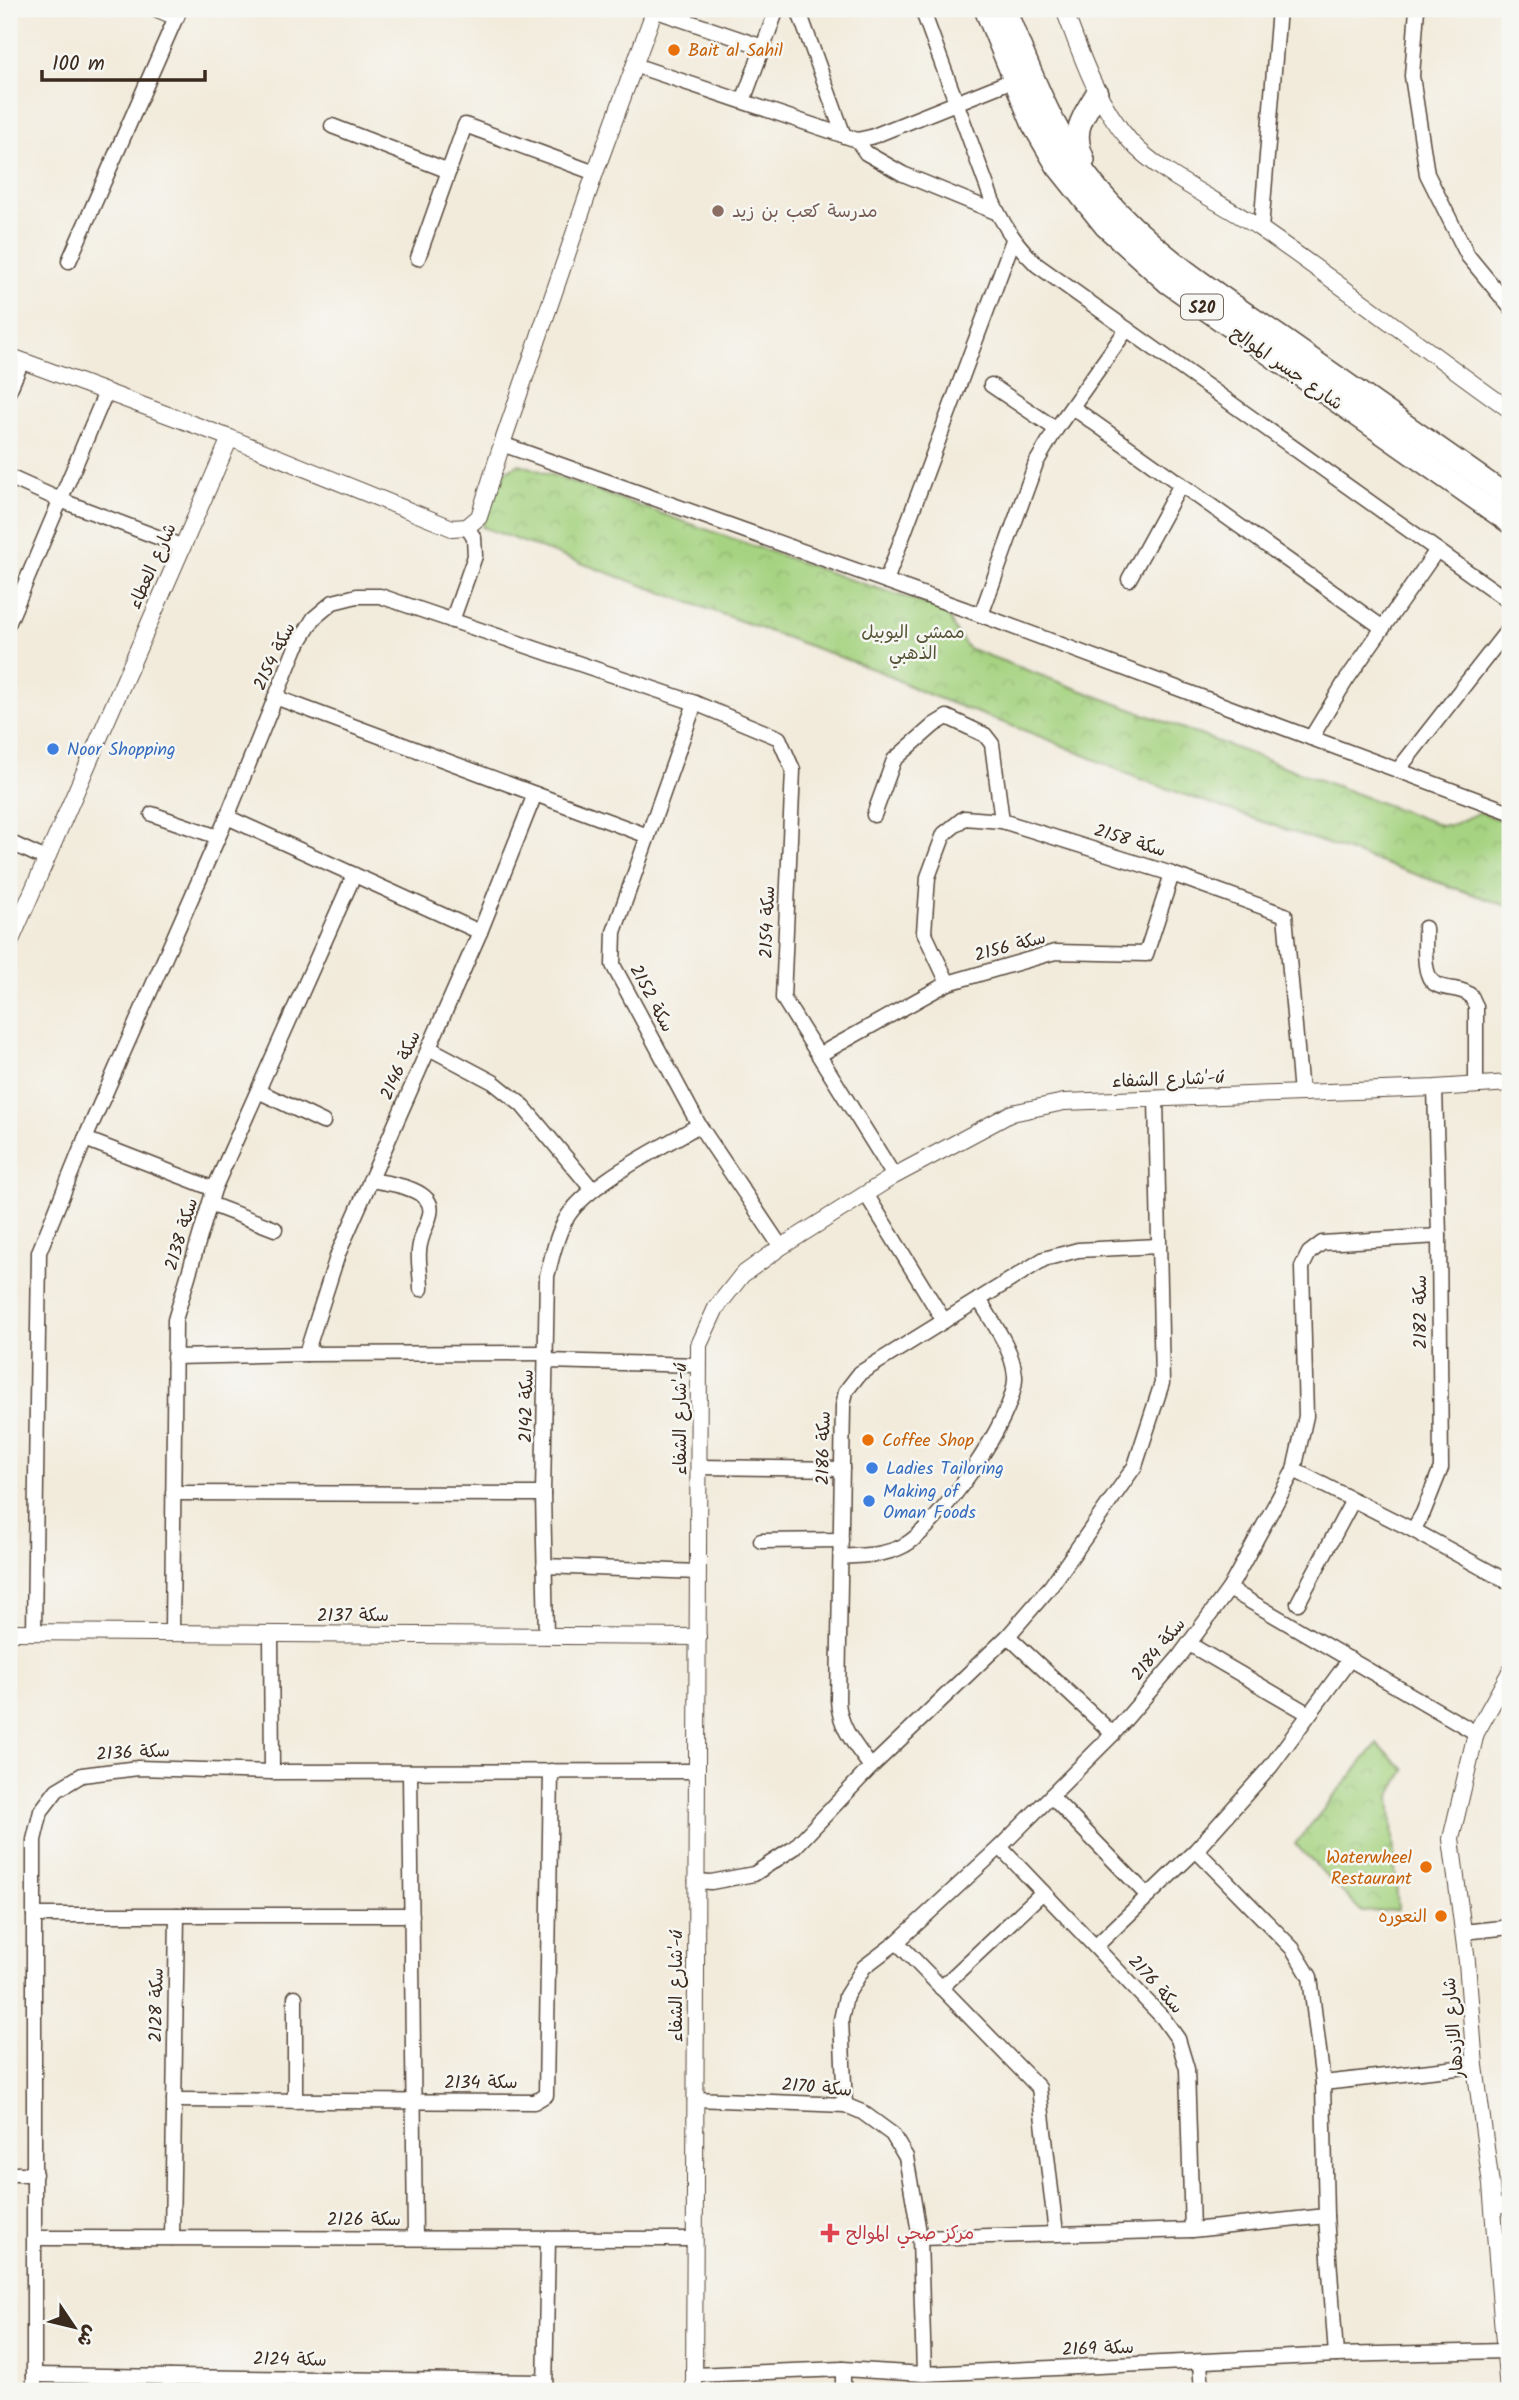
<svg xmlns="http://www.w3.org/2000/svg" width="1519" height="2400" viewBox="0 0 1519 2400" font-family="Kalam,'Playpen Sans Arabic',sans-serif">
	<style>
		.park { fill: url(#park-crowns); stroke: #707e50; stroke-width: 2 }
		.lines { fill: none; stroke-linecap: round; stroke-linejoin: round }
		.minor-casing { stroke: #56473a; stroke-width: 17 }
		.tertiary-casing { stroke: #56473a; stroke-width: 18 }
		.primary-casing { stroke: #56473a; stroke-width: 24 }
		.minor { stroke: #fff; stroke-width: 14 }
		.tertiary { stroke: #fff; stroke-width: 16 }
		.primary { stroke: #fff; stroke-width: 21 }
		.food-dot { fill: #e8710a; stroke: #f6f6f2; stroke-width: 2.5 }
		.education-dot { fill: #8d6e63; stroke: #f6f6f2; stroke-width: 2.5 }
		.shop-dot { fill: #3f7fe0; stroke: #f6f6f2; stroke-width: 2.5 }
		.health-dot { fill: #e0444e; stroke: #f6f6f2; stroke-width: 2.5 }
		.labels { text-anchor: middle; stroke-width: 5; stroke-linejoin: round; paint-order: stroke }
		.shield { fill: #f6f6f2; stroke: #73675e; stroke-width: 2 }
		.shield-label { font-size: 16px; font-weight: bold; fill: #3b2a1e }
		.food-label { font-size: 18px; fill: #c56008; stroke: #f6f6f2; text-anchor: start }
		.education-label { font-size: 18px; fill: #785e54; stroke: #f6f6f2; text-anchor: start }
		.street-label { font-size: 18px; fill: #3b2a1e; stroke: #f6f6f2 }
		.park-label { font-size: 18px; fill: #565437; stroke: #f6f6f2 }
		.shop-label { font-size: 18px; fill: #366cbe; stroke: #f6f6f2; text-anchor: start }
		.health-label { font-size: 18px; fill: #be3a42; stroke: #f6f6f2; text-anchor: start }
	</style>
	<defs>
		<pattern id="park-crowns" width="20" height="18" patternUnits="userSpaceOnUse" patternTransform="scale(1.75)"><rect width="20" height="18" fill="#a6d381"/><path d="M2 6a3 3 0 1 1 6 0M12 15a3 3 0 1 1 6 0" fill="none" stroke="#90b56f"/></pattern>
	</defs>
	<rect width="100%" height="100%" fill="#f6f6f2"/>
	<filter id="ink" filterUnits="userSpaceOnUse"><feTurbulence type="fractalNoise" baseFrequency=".0143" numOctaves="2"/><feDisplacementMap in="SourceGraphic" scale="14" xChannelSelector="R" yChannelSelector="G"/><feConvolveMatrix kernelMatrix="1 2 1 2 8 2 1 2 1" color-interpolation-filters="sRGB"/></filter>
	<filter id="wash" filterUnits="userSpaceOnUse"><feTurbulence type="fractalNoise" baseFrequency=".00686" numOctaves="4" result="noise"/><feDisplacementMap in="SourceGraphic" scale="28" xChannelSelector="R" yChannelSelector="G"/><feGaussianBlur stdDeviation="1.57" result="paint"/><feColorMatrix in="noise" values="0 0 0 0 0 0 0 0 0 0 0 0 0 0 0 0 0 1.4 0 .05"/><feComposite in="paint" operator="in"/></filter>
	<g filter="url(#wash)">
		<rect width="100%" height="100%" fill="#f2ebdb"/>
		<!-- park -->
		<g class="park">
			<path d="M520,464L848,579L946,610L955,630L968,648L1440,825H1452L1480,812L1510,824V907L1142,780L1052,741L922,692L881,672L482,527L500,474Z"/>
			<path d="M1377,1744L1405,1770L1390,1796L1398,1910L1362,1912L1295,1844Z"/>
		</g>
	</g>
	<g filter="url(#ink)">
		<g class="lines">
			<defs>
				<g id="minor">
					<path d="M798,9L844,136"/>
					<path d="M922,9L992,200C1003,226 1017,246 1037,265L1510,602"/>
					<path d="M1417,9L1412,76L1427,174L1468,256L1510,307"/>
					<path d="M654,10L763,47"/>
					<path d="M634,65L857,140L871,137L1013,80"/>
					<path d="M743,101L777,9"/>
					<path d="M332,126L449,171"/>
					<path d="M857,140L866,153L903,174L998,213"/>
					<path d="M1261,229L1279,9"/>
					<path d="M418,258L465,125L595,173"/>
					<path d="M69,261L176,17"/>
					<path d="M991,385L1056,429"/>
					<path d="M9,391L22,361"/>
					<path d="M1072,407L1383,628"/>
					<path d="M502,444L981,615L1510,812"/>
					<path d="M9,477L60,500L181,546"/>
					<path d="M1129,579L1181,484"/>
					<path d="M886,581L1013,240"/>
					<path d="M981,615L1036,463L1056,429L1127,329"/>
					<path d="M452,621L475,556L474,538L467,527"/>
					<path d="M9,622L106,392"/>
					<path d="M275,697L648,836"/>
					<path d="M695,703L614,932L613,965L699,1125L781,1247"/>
					<path d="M1311,738L1345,682L1437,550"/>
					<path d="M1398,770L1510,627"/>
					<path d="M152,814L218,837"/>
					<path d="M874,815L894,760L934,725L947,717L985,735L992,744L1002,821"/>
					<path d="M227,817L480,932"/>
					<path d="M9,842L46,859"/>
					<path d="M1425,928C1426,942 1423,961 1428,974C1434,994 1459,984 1471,996C1473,999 1474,1003 1476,1006V1085"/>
					<path d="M948,983L924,932L928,877L944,834L964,818L1002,821L1172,874L1285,915L1301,1093"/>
					<path d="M429,1048L493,1082L522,1105L592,1189"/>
					<path d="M819,1055L948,983L1055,952L1146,954L1172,874"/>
					<path d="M258,1091L323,1122"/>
					<path d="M85,1139L214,1189"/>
					<path d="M370,1180C387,1183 436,1188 430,1214C427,1227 420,1236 419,1251C418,1263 421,1276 421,1289"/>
					<path d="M866,1194L944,1321"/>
					<path d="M210,1204L275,1229"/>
					<path d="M306,1354L338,1254L480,932L535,794"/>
					<path d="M174,1357L306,1354L546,1353"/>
					<path d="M546,1361L699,1365"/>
					<path d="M699,1467L842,1469"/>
					<path d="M1294,1470L1413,1530L1510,1583"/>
					<path d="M173,1493L543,1494"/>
					<path d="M1413,1530L1423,1513L1441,1468L1439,1236L1435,1088"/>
					<path d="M761,1541L841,1540"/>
					<path d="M841,1557C862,1555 884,1556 903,1546C938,1528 1017,1416 1015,1376C1013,1349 992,1322 979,1299"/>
					<path d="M544,1566L698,1572"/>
					<path d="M1229,1589L1476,1733"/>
					<path d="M1298,1603L1353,1500"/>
					<path d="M34,1632L39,1252L85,1139L227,817L296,647L314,618L333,602L357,596H380L695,703L779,738L793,770L783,998L894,1176"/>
					<path d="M172,1633L175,1320L214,1189L354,875"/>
					<path d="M271,1634L272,1772"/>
					<path d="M546,1636L543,1494L547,1276C552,1258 556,1236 566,1219C585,1184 663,1147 699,1125"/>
					<path d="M1008,1636L1113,1734"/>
					<path d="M1189,1644L1309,1714"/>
					<path d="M871,1767C855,1745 839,1727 838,1700L843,1406L846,1391L860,1373L1044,1259L1078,1250L1158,1246"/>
					<path d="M410,1772L415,2238"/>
					<path d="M1051,1796L1148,1896"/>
					<path d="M1000,1847L1163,2018L1178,2039L1187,2069L1192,2230"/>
					<path d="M1196,1850L1293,1949L1310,1977L1323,2083L1326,2216L1336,2355"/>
					<path d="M696,1881L711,1882L754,1874L794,1848L871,1767L1008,1636L1051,1586L1135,1466L1162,1383L1156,1098"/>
					<path d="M34,1915H177L172,2238"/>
					<path d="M177,1915H412"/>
					<path d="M1463,1932L1510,1927"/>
					<path d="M897,1942L1039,2088L1056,2233"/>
					<path d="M1096,1946L1196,1850L1271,1766L1350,1659"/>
					<path d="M941,1988L1043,1892"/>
					<path d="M295,1997V2101"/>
					<path d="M1323,2083L1475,2066"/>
					<path d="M695,2099L845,2105L862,2112L892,2134L906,2157L920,2238L924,2374"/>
					<path d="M174,2100L534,2102L546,2095L551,1771"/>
					<path d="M845,2105L841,2020L846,1996L864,1967L897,1942L1000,1847L1113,1734L1179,1657L1229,1589L1294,1470L1306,1416L1302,1267L1309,1253L1322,1243L1439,1236"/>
					<path d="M9,2174H35"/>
					<path d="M1493,2207L1510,2205"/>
					<path d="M35,2238L694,2239"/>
					<path d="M920,2238L1192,2230L1326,2216"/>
					<path d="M1200,2363L1202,2391"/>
					<path d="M34,2375L545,2382"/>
					<path d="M694,2375L843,2369L924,2374L1336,2355L1504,2351"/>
					<path d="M34,2391V1840L41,1811L57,1790L82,1775L138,1768L272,1772L697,1771"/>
					<path d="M169,2391L170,2377"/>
					<path d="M545,2391L548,2239"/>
					<path d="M843,2391V2369"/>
				</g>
				<g id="tertiary">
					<path d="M157,9L176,17L179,9"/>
					<path d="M1064,9C1081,55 1097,103 1130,141C1159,174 1223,203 1261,229C1346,288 1427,351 1510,410"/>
					<path d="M9,356L230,438"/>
					<path d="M9,945L230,438L452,528L467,527L479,517L502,444L595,173L655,9"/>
					<path d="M9,1632L698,1637"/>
					<path d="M694,2391L699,1345L716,1308L742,1275L781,1247L894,1176L1012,1113L1064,1102L1435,1088L1510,1083"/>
					<path d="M1508,2391L1491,2185L1475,2066L1467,1962L1451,1839L1476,1733L1510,1672"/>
				</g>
				<g id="primary">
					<path d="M985,9L1033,125L1057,166L1105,226L1168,283L1510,523"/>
					<path d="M1005,9C1031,72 1054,138 1099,191C1150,251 1216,293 1280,337C1357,391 1433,444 1510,498"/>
					<path d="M1084,160C1071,131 1082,118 1097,93"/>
				</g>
			</defs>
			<!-- minor casing -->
			<use href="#minor" class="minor-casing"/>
			<!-- tertiary casing -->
			<use href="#tertiary" class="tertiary-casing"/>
			<!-- primary casing -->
			<use href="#primary" class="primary-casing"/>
			<!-- minor -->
			<use href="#minor" class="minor"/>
			<!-- tertiary -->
			<use href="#tertiary" class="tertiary"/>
			<!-- primary -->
			<use href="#primary" class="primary"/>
		</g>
	</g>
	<!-- markers -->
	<g class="food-dot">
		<circle cx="674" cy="50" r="7"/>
		<circle cx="868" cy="1440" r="7"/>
		<circle cx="1426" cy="1867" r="7"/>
		<circle cx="1441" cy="1916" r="7"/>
	</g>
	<circle class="education-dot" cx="718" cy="211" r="7"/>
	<g class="shop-dot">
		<circle cx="53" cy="749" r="7"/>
		<circle cx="872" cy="1468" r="7"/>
		<circle cx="869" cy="1501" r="7"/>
	</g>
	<path class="health-dot" d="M826.5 2222.5h7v7h7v7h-7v7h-7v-7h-7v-7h7z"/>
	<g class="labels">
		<!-- shield labels -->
		<rect class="shield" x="1181" y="294.5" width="42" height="25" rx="5"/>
		<g class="shield-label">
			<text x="1202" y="313">S20</text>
		</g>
		<!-- food labels -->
		<g class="food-label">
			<text x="688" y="56">Bait al Sahil</text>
			<text x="882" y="1446">Coffee Shop</text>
			<text x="1412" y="1863" text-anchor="end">Waterwheel<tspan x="1412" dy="21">Restaurant</tspan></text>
			<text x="1427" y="1922" text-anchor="end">النعوره</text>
		</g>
		<!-- education labels -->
		<g class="education-label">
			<text x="732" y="217">مدرسة كعب بن زيد</text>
		</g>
		<!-- street labels -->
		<g class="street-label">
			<text transform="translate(1287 368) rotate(35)" y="6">شارع جسر الموالح</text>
			<text transform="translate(152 566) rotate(-66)" y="6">شارع العطاء</text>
			<text transform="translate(274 656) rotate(-64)" y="6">سكة 2154</text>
			<text transform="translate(1130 840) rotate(17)" y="6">سكة 2158</text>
			<text transform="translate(767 922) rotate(-88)" y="6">سكة 2154</text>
			<text transform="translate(1010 946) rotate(-15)" y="6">سكة 2156</text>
			<text transform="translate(652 998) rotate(62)" y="6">سكة 2152</text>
			<text transform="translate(400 1065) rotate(-66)" y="6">سكة 2146</text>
			<text transform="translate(1168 1079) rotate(-2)" y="6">شارع الشفاء'-ú</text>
			<text transform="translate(181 1234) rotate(-73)" y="6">سكة 2138</text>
			<text transform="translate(1420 1312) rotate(-90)" y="6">سكة 2182</text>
			<text transform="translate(526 1406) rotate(-89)" y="6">سكة 2142</text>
			<text transform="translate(680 1419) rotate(-90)" y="6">شارع الشفاء'-ú</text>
			<text transform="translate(823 1448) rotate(-89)" y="6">سكة 2186</text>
			<text x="353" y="1621">سكة 2137</text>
			<text transform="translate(1158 1649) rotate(-51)" y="6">سكة 2184</text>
			<text transform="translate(133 1752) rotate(-3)" y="6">سكة 2136</text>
			<text transform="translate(1156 1984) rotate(48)" y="6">سكة 2176</text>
			<text transform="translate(676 1986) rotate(-90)" y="6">شارع الشفاء'-ú</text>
			<text transform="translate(156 2005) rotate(-89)" y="6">سكة 2128</text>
			<text transform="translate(1453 2028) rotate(-95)" y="6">شارع الازدهار</text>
			<text x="481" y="2088">سكة 2134</text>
			<text transform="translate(817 2087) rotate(5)" y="6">سكة 2170</text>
			<text x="364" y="2225">سكة 2126</text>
			<text transform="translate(1098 2348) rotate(-2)" y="6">سكة 2169</text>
			<text transform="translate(290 2359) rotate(1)" y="6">سكة 2124</text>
		</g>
		<!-- park labels -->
		<g class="park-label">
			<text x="913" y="638">ممشى اليوبيل<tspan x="913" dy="21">الذهبي</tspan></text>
		</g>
		<!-- shop labels -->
		<g class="shop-label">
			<text x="67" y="755">Noor Shopping</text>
			<text x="886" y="1474">Ladies Tailoring</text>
			<text x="883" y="1497">Making of<tspan x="883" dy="21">Oman Foods</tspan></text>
		</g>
		<!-- health labels -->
		<g class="health-label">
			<text x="846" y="2239">مركز صحي الموالح</text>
		</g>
	</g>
	<!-- margin -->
	<rect width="1519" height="2400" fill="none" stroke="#f6f6f2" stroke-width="35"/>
	<!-- north arrow -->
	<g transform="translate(74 2327) rotate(125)" stroke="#f6f6f2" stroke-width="5" paint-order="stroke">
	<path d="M0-5L12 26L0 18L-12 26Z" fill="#3b2a1e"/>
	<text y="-10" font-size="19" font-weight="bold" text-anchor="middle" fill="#3b2a1e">ش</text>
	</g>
	<!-- scale -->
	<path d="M42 70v10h163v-10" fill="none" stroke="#3b2a1e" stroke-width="3.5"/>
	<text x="52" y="70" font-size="21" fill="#3b2a1e" stroke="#f6f6f2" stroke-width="5" paint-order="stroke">100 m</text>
</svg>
